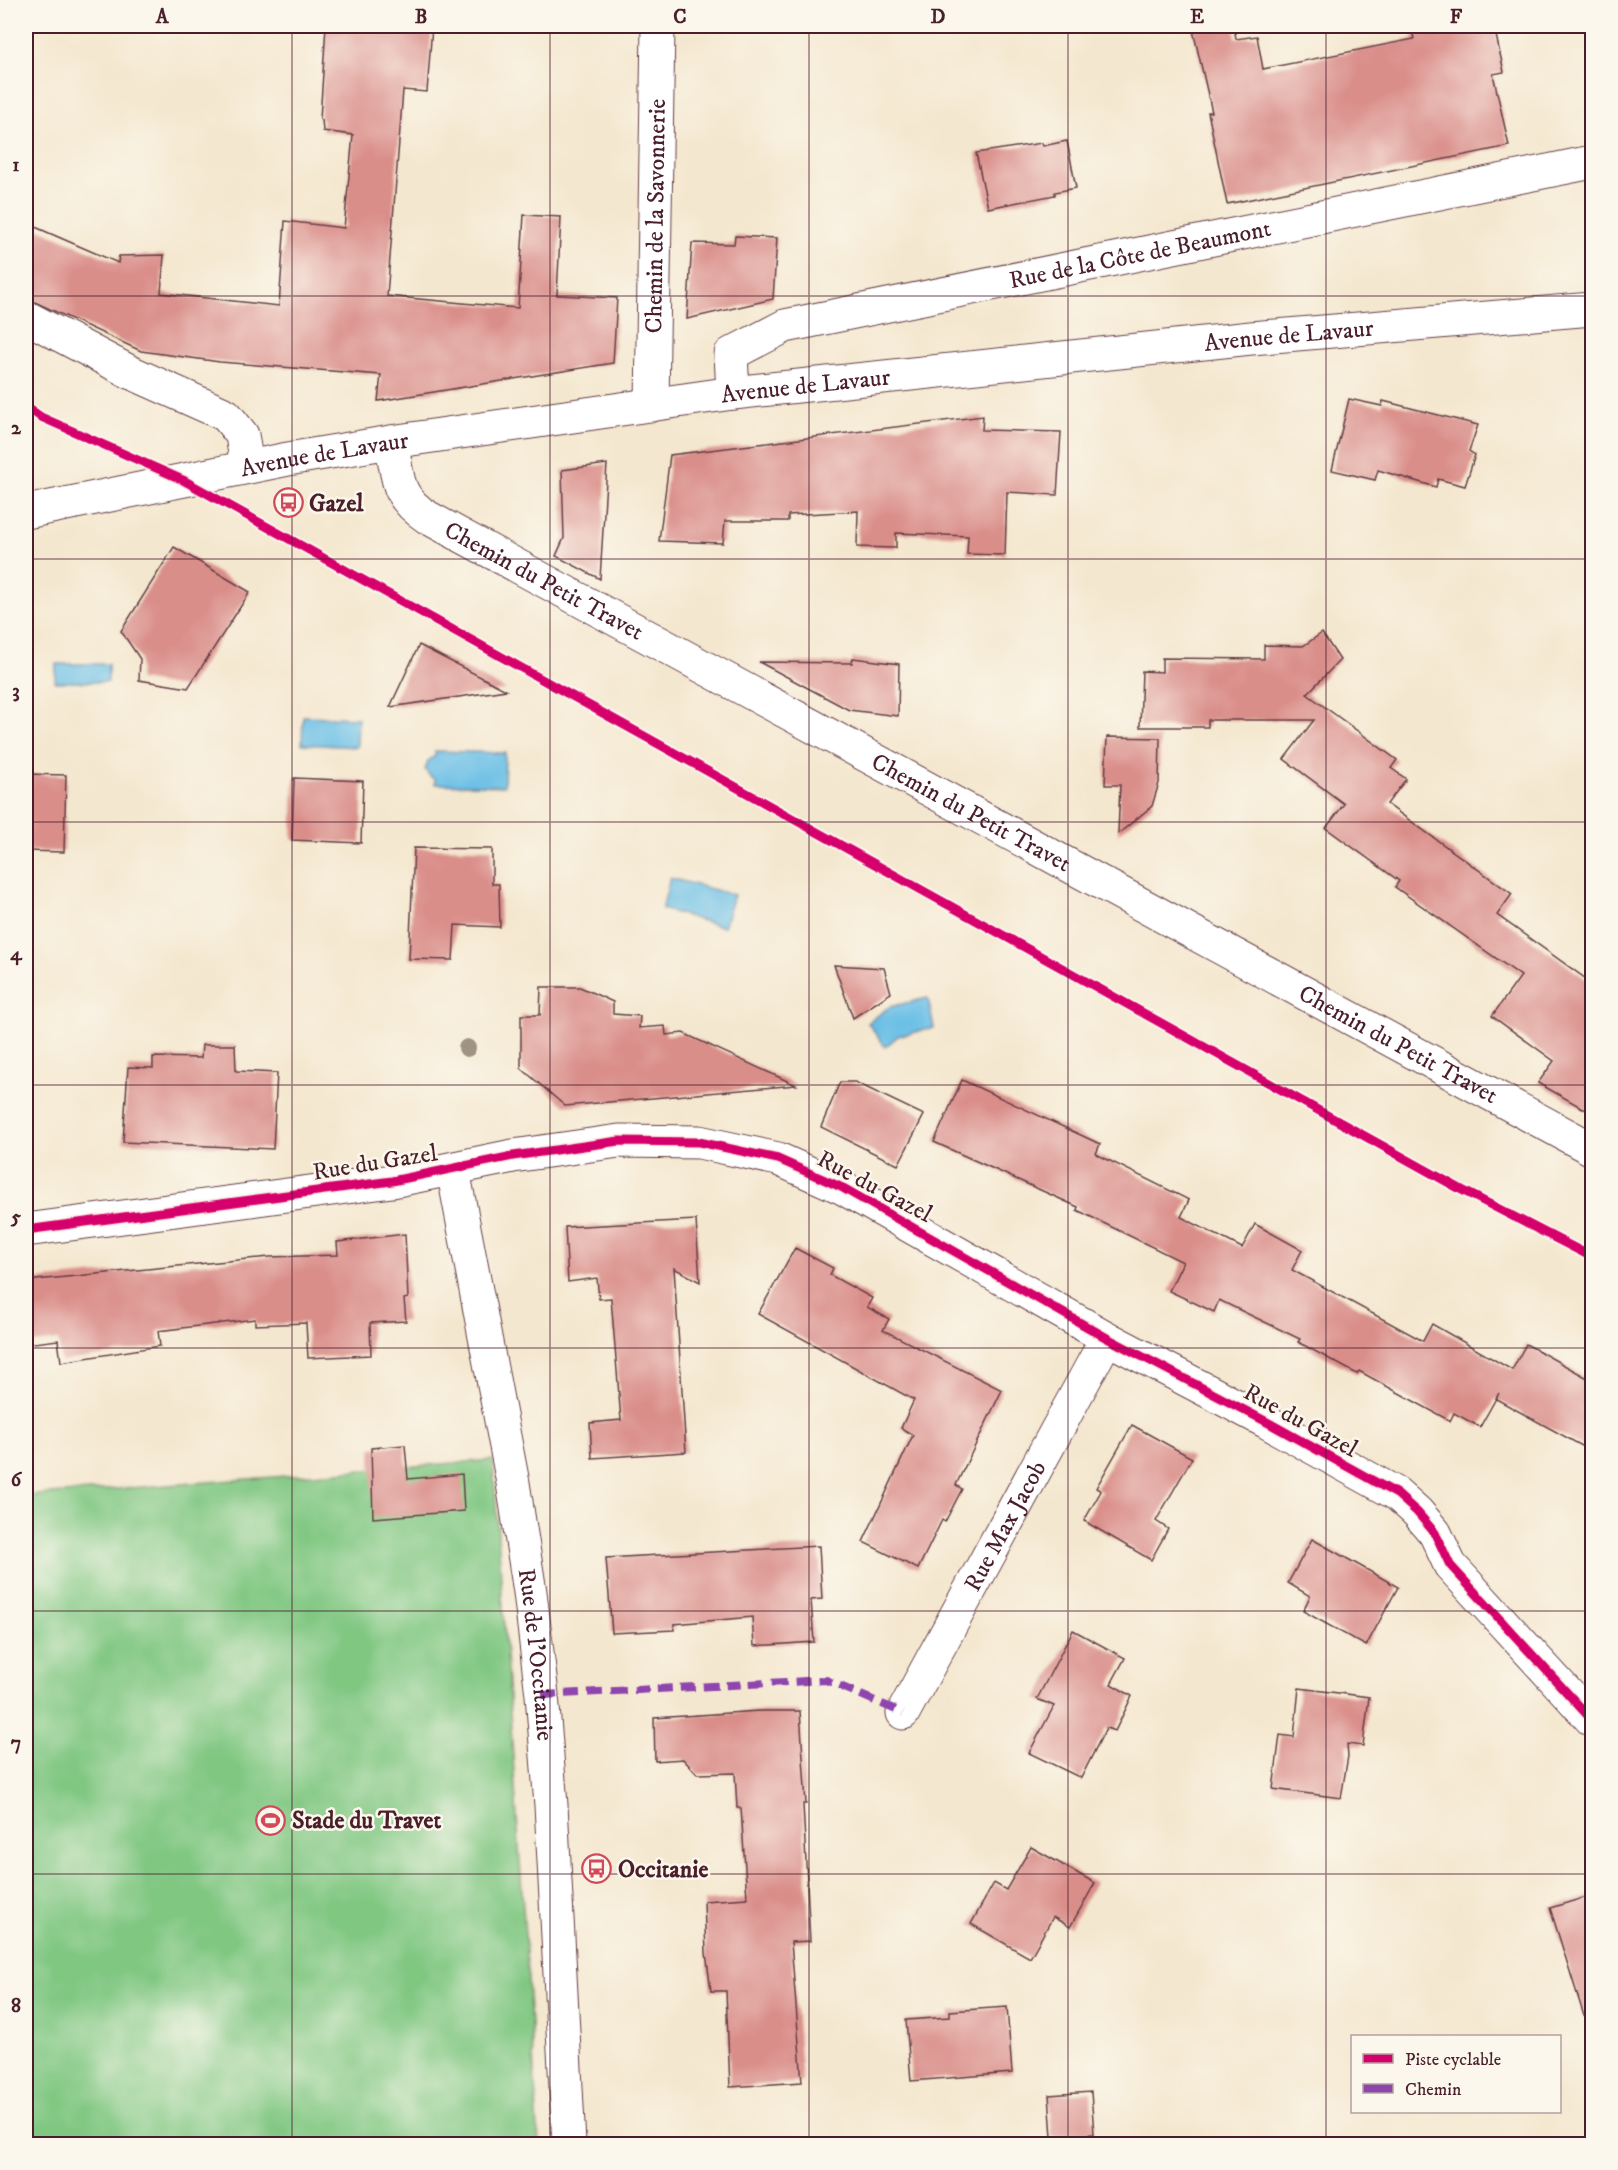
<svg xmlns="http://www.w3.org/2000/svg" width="1618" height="2170" viewBox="0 0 1618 2170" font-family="'IM FELL DW Pica',serif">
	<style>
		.green { fill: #80c782; stroke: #657356; stroke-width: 1.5 }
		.water { fill: #6abfe6; stroke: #5a6f88; stroke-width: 1.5 }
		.building { fill: #da8e8a }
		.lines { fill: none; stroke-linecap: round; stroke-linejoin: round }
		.minor-casing { stroke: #643d44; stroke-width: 35 }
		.major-casing { stroke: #643d44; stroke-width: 35 }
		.minor { stroke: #fff; stroke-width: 33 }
		.major { stroke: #fff; stroke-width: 33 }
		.quiet { stroke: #8e44ad; stroke-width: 8; stroke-dasharray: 15 8; stroke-linecap: butt }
		.cycleway-casing { stroke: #fbf7ec; stroke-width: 13 }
		.cycleway { stroke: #d6006c; stroke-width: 9 }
		.tree { fill: #9f9483 }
		.grid { fill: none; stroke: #4a1f2b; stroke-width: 1.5; stroke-opacity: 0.55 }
		.labels { text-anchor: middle; stroke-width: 5; stroke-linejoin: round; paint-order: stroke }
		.street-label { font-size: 24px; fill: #4a1f2b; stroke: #fbf7ec }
		.poi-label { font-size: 24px; font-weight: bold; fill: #4a1f2b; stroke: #fbf7ec; text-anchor: start }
		.neatline { fill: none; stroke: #4a1f2b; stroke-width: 2 }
		.grid-label { font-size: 20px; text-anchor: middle; font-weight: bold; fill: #4a1f2b }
	</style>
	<rect width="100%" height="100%" fill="#fbf7ec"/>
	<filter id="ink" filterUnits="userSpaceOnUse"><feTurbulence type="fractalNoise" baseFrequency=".0167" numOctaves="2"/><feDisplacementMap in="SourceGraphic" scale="12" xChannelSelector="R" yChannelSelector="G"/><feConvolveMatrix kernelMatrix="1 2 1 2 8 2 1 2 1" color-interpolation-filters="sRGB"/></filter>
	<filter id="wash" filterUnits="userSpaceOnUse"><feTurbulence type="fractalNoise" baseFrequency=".008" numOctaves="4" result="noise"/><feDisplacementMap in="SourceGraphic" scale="24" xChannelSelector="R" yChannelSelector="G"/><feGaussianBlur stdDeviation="1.35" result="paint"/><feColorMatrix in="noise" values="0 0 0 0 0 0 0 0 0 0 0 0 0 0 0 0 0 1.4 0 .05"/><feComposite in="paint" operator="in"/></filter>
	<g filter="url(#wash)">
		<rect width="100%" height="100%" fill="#f4e7cf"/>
		<!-- green -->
		<path class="green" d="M493,1460L539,2144H26V1496Z"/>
		<!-- water -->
		<g class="water">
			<path d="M56,664H108V682H55Z"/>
			<path d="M303,716L358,718L357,747L302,744Z"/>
			<path d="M435,751L505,753L504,786L435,784V778L431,777L425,770L428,761L435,756Z"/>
			<path d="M670,878L734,895L724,927L662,909Z"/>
			<path d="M928,998L934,1028L898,1036L885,1047L868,1023L889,1007Z"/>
		</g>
		<g id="blocks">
			<!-- building -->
			<g class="building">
				<path d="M326,26H432L427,92L403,90L387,296L518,308L524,215L561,217L557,295L617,298L613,363L378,401L381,375L220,362L141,351L26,298V223L118,263L119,256L164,255L161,293L279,306L285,221L344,228L353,135L323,131L322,120L320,119Z"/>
				<path d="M1192,26H1234L1236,39L1257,36L1263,69L1414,39L1411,26H1494L1504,72L1493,74L1509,146L1227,204L1208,112H1212Z"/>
				<path d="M1067,141L1076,188L1055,192V195L988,208L976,153L1042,143L1043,146Z"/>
				<path d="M735,236L777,238L773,299L687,319L692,243L734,244Z"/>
				<path d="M1349,399L1382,406L1383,401L1478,425L1469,451L1475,455L1465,486L1438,479L1436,487L1378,470L1375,480L1332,470Z"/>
				<path d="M983,416L982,430L1061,432L1057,495L1007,492L1005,555L967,554L968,536L896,533V548L857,547L858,511L788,515V521H725L723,543L659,541L670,455Z"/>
				<path d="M607,464L600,579L556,556L564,538L562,470Z"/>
				<path d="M174,547L250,592L188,688L139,680L140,659L121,631Z"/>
				<path d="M1322,633L1340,660L1307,694L1397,760L1391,768L1406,779L1387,804L1512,894L1497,915L1593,984V1114L1538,1083L1554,1061L1492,1016L1521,976L1395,887L1399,881L1326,828L1344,804L1284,759L1314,720H1208V727H1140L1142,671L1162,672V658L1264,659V645L1303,646Z"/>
				<path d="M419,645L506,690L390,707Z"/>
				<path d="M853,658L899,664L898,716L849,710L759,662L852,663Z"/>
				<path d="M1107,737L1160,738L1159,783L1152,806L1118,834L1120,785H1105Z"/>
				<path d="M26,774L66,775L64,852L26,851Z"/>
				<path d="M294,778L363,781L361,843L292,840Z"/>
				<path d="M414,848L492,849V884H499L500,927L455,925L453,960L409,959Z"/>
				<path d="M834,965L884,968L891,993L853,1018Z"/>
				<path d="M541,987H580L613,1002V1014L640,1016L639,1028L665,1026L666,1035L683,1033L796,1085L565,1106L521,1068V1015H540Z"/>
				<path d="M202,1045H235L236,1071L277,1073L273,1149L123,1142L128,1067L153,1068V1057L201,1058Z"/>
				<path d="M962,1080L1100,1144L1096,1154L1189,1200L1181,1217L1242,1248L1255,1224L1302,1250L1292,1270L1423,1341L1432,1324L1512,1370L1526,1344L1593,1381V1452L1496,1399L1499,1393L1480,1427L1454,1413L1450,1421L1359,1371L1357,1374L1298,1342L1300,1339L1219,1300L1214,1312L1169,1291L1183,1262L1077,1210L1078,1207L934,1142Z"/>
				<path d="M840,1082H855L924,1115L898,1165L821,1127Z"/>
				<path d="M696,1220L700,1282L674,1268L686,1452L592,1458L590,1423L621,1420L611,1298L599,1299L597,1278L568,1282L565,1227Z"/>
				<path d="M405,1234L408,1298L404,1299L406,1321L370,1323L371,1355L308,1358L306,1323L255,1325V1319L158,1331L160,1346L61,1362L58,1340L26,1344V1281L269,1257L338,1255L337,1242Z"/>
				<path d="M795,1248L833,1268L830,1275L872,1298L867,1307L889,1319L883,1330L1002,1390L956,1485L962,1489L945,1522L942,1520L918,1569L863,1542L913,1435L901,1428L914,1400L758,1314Z"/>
				<path d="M1132,1425L1192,1458L1156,1521L1168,1529L1151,1560L1084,1521L1101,1491L1096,1488Z"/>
				<path d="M405,1445L408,1479L462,1474L464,1511L373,1518L371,1448Z"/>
				<path d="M1312,1539L1398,1587L1366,1646L1303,1611L1310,1596L1288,1583Z"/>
				<path d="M819,1546L822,1599L811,1600L814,1642L754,1646L752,1617L674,1624V1630L612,1633L606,1558Z"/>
				<path d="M1073,1630L1125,1658L1111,1684L1132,1696L1115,1731L1106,1728L1081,1778L1029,1753L1054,1706L1037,1699Z"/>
				<path d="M1299,1688L1369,1697L1363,1746L1347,1744L1348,1756L1341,1798L1273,1789L1280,1735L1294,1737Z"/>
				<path d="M759,1711H800L806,1804H803L810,1941L791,1942L802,2082L730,2087L726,1991H711L706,1953L704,1901L747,1898L741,1808H737L735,1773L697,1774L683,1759L655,1761L654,1718Z"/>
				<path d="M1031,1847L1095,1883L1070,1927L1053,1917L1030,1958L971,1924L994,1883L1006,1890Z"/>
				<path d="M1593,1895V2015L1584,2016L1550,1908Z"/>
				<path d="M1007,2007L1012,2073L911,2081L906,2020L950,2017V2011Z"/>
				<path d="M1091,2092L1094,2134L1052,2137L1049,2095Z"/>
			</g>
		</g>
	</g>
	<g filter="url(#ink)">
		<use href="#blocks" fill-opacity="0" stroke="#643d44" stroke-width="1.5"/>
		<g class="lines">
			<defs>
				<g id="minor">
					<path d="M26,317L130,372L226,415L242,435L247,466"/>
					<path id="s1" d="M733,393L731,354L785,326L1592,162"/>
					<path id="s2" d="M652,405L658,26"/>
					<path id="s3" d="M391,442C399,478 394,495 427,517L1592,1149"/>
					<path id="s4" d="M453,1170L513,1483L530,1592L542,1695L551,1805L569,2144"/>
					<path d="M26,1230L392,1181L513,1156L619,1141L699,1142L778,1159L843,1188L1107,1338L1267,1422L1397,1494L1417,1512L1435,1533L1450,1565L1592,1720"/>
					<path id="s5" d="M903,1713L1107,1338"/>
				</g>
				<g id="major">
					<path id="s6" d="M26,512L288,459L391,442L733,393L1251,338L1592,309"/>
				</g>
			</defs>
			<!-- minor casing -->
			<use href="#minor" class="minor-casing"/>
			<!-- major casing -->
			<use href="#major" class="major-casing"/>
			<!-- minor -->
			<use href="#minor" class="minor"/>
			<!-- major -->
			<use href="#major" class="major"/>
			<!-- quiet -->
			<path class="quiet" d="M542,1695L826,1680L903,1713"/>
			<defs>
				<g id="cycleway">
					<path d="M26,407L41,417L183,480L1462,1190L1592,1257"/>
					<path d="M26,1230L392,1181L513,1156L619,1141L699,1142L778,1159L843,1188L1107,1338L1267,1422L1397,1494L1417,1512L1435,1533L1450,1565L1592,1720"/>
				</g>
			</defs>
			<!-- cycleway casing -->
			<use href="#cycleway" class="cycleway-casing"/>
			<!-- cycleway -->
			<use href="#cycleway" class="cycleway"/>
		</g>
		<!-- trees -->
		<circle class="tree" cx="467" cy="1048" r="9"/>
	</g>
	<!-- grid -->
	<path class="grid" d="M292,26V2144M550,26V2144M809,26V2144M1068,26V2144M1326,26V2144M26,296H1592M26,559H1592M26,822H1592M26,1085H1592M26,1348H1592M26,1611H1592M26,1874H1592"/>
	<!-- icons -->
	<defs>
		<symbol id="bus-ring" viewBox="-11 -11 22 22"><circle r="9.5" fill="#fbf7ec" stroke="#d1495b" stroke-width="1.5"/><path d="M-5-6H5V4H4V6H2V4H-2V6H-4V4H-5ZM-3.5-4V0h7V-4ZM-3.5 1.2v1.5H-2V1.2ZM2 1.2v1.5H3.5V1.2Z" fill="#d1495b"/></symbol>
		<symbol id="stadium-ring" viewBox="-11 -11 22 22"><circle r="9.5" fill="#fbf7ec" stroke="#d1495b" stroke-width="1.5"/><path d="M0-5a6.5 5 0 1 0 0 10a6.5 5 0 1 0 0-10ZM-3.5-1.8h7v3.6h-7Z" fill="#d1495b"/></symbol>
	</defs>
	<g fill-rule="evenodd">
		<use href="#bus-ring" x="272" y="486" width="33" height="33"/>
		<use href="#stadium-ring" x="254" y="1804" width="33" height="33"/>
		<use href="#bus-ring" x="580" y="1852" width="33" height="33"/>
	</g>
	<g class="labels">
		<!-- street labels -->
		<g class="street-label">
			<text dy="8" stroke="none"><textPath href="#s2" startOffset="189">Chemin de la Savonnerie</textPath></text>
			<text dy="8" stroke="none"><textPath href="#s1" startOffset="462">Rue de la Côte de Beaumont</textPath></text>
			<text dy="8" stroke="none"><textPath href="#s6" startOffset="1276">Avenue de Lavaur</textPath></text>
			<text dy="8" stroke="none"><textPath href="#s6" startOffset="790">Avenue de Lavaur</textPath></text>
			<text dy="8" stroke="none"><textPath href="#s6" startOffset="304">Avenue de Lavaur</textPath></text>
			<text dy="8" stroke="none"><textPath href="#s3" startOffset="220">Chemin du Petit Travet</textPath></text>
			<text dy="8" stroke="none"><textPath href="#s3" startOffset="706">Chemin du Petit Travet</textPath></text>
			<text dy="8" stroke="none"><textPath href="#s3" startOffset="1192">Chemin du Petit Travet</textPath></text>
			<text transform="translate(375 1162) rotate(-9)" y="8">Rue du Gazel</text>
			<text transform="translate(875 1186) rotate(28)" y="8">Rue du Gazel</text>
			<text transform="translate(1301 1420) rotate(29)" y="8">Rue du Gazel</text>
			<text dy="8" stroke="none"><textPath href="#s5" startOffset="213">Rue Max Jacob</textPath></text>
			<text dy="8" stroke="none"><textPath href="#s4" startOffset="492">Rue de l'Occitanie</textPath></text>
		</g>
		<!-- poi labels -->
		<g class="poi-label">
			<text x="309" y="511">Gazel</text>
			<text x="292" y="1828">Stade du Travet</text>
			<text x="618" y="1877">Occitanie</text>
		</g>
	</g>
	<!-- margin -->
	<rect width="1618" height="2170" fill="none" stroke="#fbf7ec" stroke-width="66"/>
	<!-- legend -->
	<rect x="1351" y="2035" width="210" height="78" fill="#fbf7ec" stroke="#b4a19f" stroke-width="1.5"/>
	<rect x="1363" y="2054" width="30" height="9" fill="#d6006c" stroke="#b4a19f" stroke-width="1.5"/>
	<text x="1405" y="2065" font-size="18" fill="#4a1f2b">Piste cyclable</text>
	<rect x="1363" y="2084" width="30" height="9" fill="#8e44ad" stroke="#b4a19f" stroke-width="1.5"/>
	<text x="1405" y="2095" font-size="18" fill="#4a1f2b">Chemin</text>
	<rect x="33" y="33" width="1552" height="2104" class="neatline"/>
	<g class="grid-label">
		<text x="162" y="23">A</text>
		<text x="421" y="23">B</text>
		<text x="680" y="23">C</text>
		<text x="938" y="23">D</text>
		<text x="1197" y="23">E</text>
		<text x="1456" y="23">F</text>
		<text x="16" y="171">1</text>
		<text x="16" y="434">2</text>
		<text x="16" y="697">3</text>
		<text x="16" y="960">4</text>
		<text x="16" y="1223">5</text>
		<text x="16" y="1486">6</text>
		<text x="16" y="1749">7</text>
		<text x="16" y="2012">8</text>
	</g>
</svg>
